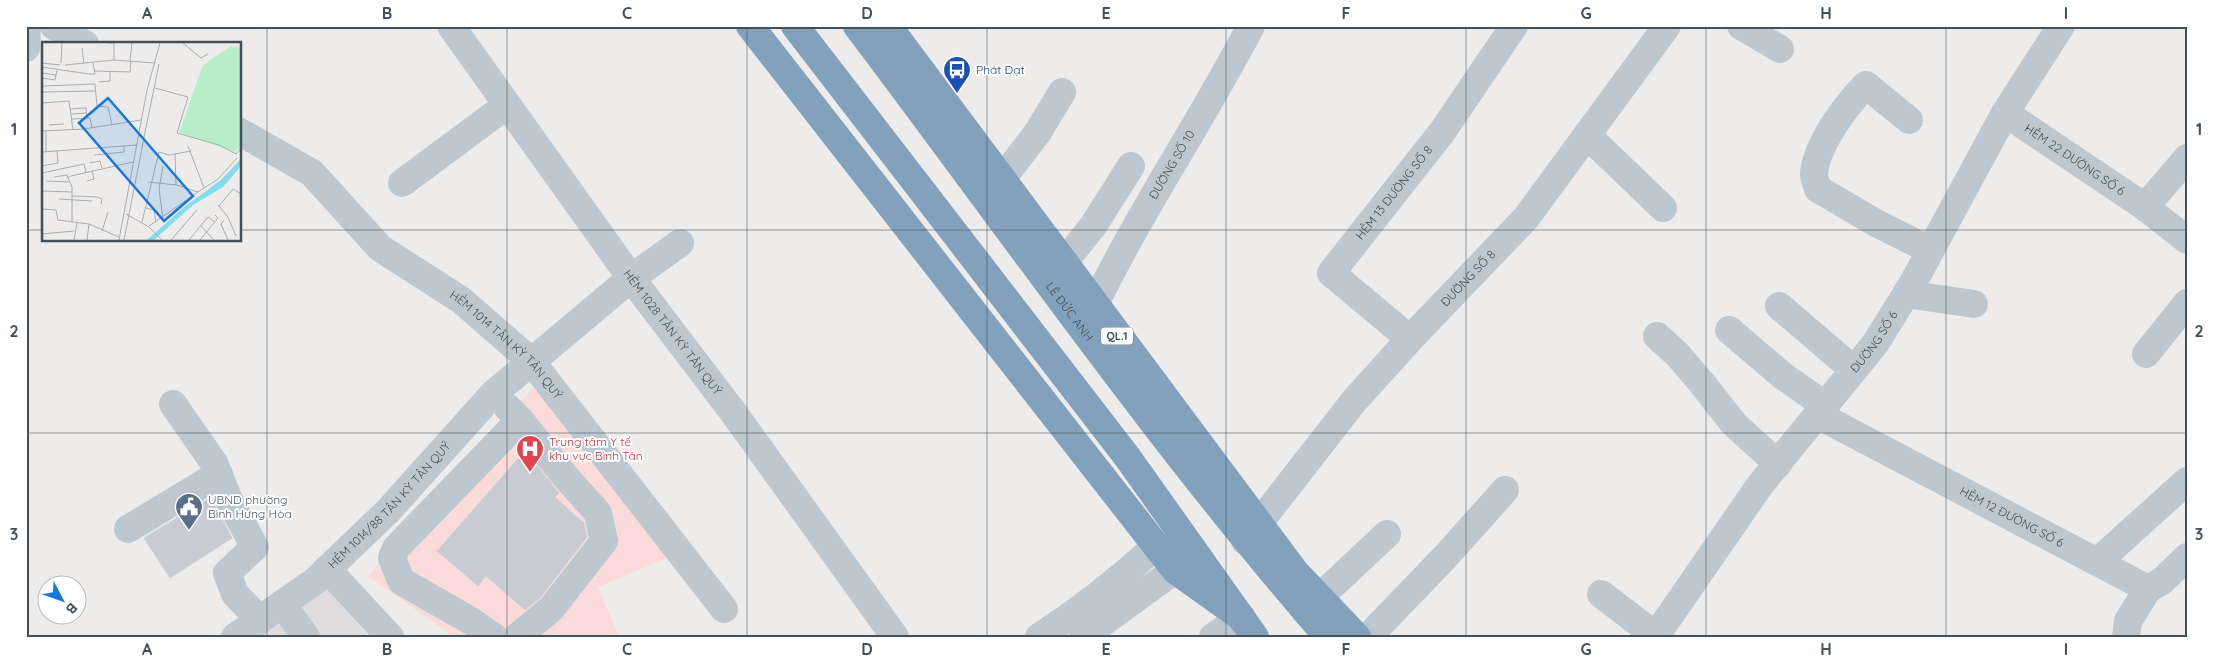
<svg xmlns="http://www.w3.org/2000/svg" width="2213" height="663" viewBox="0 0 2213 663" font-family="Quicksand,sans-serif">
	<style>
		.education { fill: #dfdcdd }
		.medical { fill: #fadbd9 }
		.building { fill: #c8cbd1; stroke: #cfd2d8 }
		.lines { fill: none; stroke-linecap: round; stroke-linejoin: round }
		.minor { stroke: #bcc7cf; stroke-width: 28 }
		.highway { stroke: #82a1bc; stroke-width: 28 }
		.grid { fill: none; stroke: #445059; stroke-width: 1; stroke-opacity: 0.55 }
		.labels { text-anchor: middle; stroke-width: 4; stroke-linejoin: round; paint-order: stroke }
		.shield { fill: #fff; stroke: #7c848b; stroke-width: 1 }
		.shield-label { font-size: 11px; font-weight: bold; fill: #445059 }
		.transit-label { font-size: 12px; fill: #164399; stroke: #fff; text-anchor: start }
		.street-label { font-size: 12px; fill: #445059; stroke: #fff }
		.health-label { font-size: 12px; fill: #be3a42; stroke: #fff; text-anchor: start }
		.service-label { font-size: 12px; fill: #4e5e75; stroke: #fff; text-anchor: start }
		.inset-road { fill: none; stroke: #aaadb1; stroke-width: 1 }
		.view { fill: #1777dd; fill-opacity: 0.15; stroke: #1777dd; stroke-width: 2.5 }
		.inset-edge { fill: none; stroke: #445059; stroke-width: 2.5 }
		.neatline { fill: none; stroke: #445059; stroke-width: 2 }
		.grid-label { font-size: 16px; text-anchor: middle; font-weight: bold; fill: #445059 }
	</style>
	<rect width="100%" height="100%" fill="#eeebeb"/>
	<!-- education -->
	<path class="education" d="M325,587L369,637H253Z"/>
	<!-- medical -->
	<path class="medical" d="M534,387L667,558L598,587L619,637H454L368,576Z"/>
	<!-- building -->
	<g class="building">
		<path d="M523,453L535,463L559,493L555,497L584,523L587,537L540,598L525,610L486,576L478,586L437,551Z"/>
		<path d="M211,497L232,538L170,578L144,538Z"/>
	</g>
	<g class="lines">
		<!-- minor -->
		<g class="minor">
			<path d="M54,26L85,44"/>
			<path id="s1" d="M451,26L631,278L733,412L895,637"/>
			<path d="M1741,26L1780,49"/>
			<path d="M26,48L27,26"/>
			<path id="s2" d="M2005,113L2145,207L2187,240"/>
			<path d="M1909,120L1866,85C1846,105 1816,145 1814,174C1814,179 1817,185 1818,189L1876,223L1930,250"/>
			<path id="s3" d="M240,132L312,173L380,248L461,300L531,361L724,609"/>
			<path d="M1587,135L1663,208"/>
			<path d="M1002,179L1038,132L1062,92"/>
			<path d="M402,183L507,105"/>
			<path d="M2145,207L2187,158"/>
			<path d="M1064,262L1093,226L1131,166"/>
			<path d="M1906,294L1974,304"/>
			<path id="s4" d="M1095,304C1142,208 1202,120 1251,26"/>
			<path d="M1779,306L1854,370"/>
			<path d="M1729,330L1783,376L1826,406"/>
			<path d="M1657,336L1677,354L1701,382L1734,424L1778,464"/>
			<path id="s5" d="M1410,339L1331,273L1442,132L1514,26"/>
			<path d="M2146,354L2187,303"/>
			<path d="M173,404L214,463L228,498L255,547L227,573L235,594L260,620"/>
			<path d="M507,407L520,420L564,475L598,513L604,541L551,609L517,637"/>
			<path id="s6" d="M1818,415L2097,562L2187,481"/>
			<path d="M128,529L219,474"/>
			<path id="s7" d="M1245,541L1354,401L1410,339L1526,218L1667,26"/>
			<path d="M2097,562L2148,589L2128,621L2126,637"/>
			<path d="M327,569L390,637"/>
			<path d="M2148,589L2162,581L2187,557"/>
			<path d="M1601,594L1656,636"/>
			<path d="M282,604L306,637"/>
			<path d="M1305,611L1387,534"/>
			<path id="s8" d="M235,637L315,581L388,511L493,394L631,278L680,243"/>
			<path d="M494,637L471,621L401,581L392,558L396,548L520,420"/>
			<path d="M1039,637C1084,608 1118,581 1157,545"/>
			<path d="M1083,637L1175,570"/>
			<path d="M1213,637L1241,617"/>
			<path d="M1368,637L1446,556L1505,490"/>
			<path id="s9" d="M1655,637L1760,485L1875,344L1914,281L2005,113L2061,26"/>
		</g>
		<!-- highway -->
		<g class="highway">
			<path d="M750,26L1175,570L1241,617"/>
			<path d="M795,26L1128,458L1255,637"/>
			<path id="s10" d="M857,26C1012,231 1159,443 1328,637"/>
			<path d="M888,26L1296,573L1357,637"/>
		</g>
	</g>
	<!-- grid -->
	<path class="grid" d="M267,26V637M507,26V637M747,26V637M987,26V637M1226,26V637M1466,26V637M1706,26V637M1946,26V637M26,230H44M240,230H2187M26,433H2187"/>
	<!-- icons -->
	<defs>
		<symbol id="bus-pin" viewBox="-11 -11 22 30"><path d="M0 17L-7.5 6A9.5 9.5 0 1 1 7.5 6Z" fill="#1a4fb4" stroke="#fff"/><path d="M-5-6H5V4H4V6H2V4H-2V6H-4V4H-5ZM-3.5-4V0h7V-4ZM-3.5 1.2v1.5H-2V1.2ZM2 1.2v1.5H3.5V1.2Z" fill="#fff"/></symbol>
		<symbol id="hospital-pin" viewBox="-11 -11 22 30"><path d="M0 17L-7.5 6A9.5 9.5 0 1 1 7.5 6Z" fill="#e0444e" stroke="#fff"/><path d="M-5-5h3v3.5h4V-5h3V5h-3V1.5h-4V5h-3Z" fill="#fff"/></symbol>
		<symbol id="civic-pin" viewBox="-11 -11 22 30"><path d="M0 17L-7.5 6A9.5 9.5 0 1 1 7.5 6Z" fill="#5c6f8a" stroke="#fff"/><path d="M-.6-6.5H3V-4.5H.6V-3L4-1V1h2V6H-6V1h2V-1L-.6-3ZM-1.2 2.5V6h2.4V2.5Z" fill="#fff"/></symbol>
	</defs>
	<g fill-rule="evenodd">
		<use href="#bus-pin" x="941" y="54" width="32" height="43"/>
		<use href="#hospital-pin" x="514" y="433" width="32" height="43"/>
		<use href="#civic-pin" x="173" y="491" width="32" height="43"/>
	</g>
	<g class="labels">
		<!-- shield labels -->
		<rect class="shield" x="1101" y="327.5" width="32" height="17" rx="4"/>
		<g class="shield-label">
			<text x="1117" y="340">QL.1</text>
		</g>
		<!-- transit labels -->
		<g class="transit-label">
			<text x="976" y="74">Phát Đạt</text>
		</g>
		<!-- street labels -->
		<g class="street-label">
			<text dy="4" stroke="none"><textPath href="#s2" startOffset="84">HẺM 22 ĐƯỜNG SỐ 6</textPath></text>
			<text dy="4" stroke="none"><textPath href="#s4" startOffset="159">ĐƯỜNG SỐ 10</textPath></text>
			<text dy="4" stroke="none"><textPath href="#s5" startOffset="205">HẺM 13 ĐƯỜNG SỐ 8</textPath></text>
			<text dy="4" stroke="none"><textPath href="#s7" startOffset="345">ĐƯỜNG SỐ 8</textPath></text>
			<text dy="4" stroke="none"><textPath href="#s10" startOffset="356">LÊ ĐỨC ANH</textPath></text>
			<text dy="4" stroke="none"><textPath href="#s1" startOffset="378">HẺM 1028 TÂN KỲ TÂN QUÝ</textPath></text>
			<text dy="4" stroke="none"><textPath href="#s9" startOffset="368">ĐƯỜNG SỐ 6</textPath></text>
			<text dy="4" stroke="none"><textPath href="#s3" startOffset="344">HẺM 1014 TÂN KỲ TÂN QUÝ</textPath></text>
			<text dy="4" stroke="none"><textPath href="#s8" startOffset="204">HẺM 1014/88 TÂN KỲ TÂN QUÝ</textPath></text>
			<text dy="4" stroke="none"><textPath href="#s6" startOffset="219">HẺM 12 ĐƯỜNG SỐ 6</textPath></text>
		</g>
		<!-- health labels -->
		<g class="health-label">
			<text x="549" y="446">Trung tâm Y tế<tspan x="549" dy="14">khu vực Bình Tân</tspan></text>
		</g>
		<!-- service labels -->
		<g class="service-label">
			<text x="208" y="504">UBND phường<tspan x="208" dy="14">Bình Hưng Hòa</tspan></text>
		</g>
	</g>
	<!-- overview -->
	<g transform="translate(42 42)">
		<rect width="199" height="199" fill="#eeebeb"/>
		<path d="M189,4L199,5V104L193,110L137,91L161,23Z" fill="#b7eeca"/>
		<path d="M199,117V124L181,145L151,163L112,198H105L141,166L179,138Z" fill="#84dbec"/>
		<path class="inset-road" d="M67,1H72V18M141,1L159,16L166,12M40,6L42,22M88,19L90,1M0,21L18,23M19,21L20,1M23,23L72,18L113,21M0,25L47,32H53L51,21M1,26L0,31L14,33M52,29L88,30L89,19M0,36L13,38L15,28M57,40L68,39V29M1,44L53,42L55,64L66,65L70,83M113,46L146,55L135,91L177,103L194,112L199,106M0,50L53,49M0,61L27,59L31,88M28,67L44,66L45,76M29,72L45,71M30,77L48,76L50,86M7,83L22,82M0,89L42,87L99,78M4,89V110M146,104L162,146M100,105L117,22M0,110L95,103M133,112L134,143M52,113L82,110V104M48,121L58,119L60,126M0,124L16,121L15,109M121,124L117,147L121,177M0,131L42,122L44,130M12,135L25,133L26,136M5,139L27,140M45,139L52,137L50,129M106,140L135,143L156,150L176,137L195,116M0,149L30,150M30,154L55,155L60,157L59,162M17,157L50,159M176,163L186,175L194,194M177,164L191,147L199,152M104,166L112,168L114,181M0,167L14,168L16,178L47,182L77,195M84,172L107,185L120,198M182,178L179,182L186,198M30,180V145L26,136L29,134L91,120M100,180L117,110L127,113L149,109M107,184L156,150M159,184L172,198M60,189L66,170M0,192L32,189M32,198L35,181M45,198L47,182M77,198L105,48L118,1M82,198L101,101M129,198L155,168M147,198L166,175L173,180M158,198L176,176L173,173"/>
		<path class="view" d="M66,56L151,154L122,179L37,81Z"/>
		<rect width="199" height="199" class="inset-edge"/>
	</g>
	<!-- border -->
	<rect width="2213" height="663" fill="none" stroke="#ffffff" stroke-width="55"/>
	<!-- north arrow -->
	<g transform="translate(62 600) rotate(131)"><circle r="24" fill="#ffffff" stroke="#b4b9bd"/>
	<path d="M0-4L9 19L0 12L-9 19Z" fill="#1777dd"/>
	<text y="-8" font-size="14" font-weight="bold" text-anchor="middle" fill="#445059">B</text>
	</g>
	<rect x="28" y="28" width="2158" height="608" class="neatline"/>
	<g class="grid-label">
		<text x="147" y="19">A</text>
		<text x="387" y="19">B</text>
		<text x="627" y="19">C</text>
		<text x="867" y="19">D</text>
		<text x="1106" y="19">E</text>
		<text x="1346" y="19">F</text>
		<text x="1586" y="19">G</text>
		<text x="1826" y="19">H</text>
		<text x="2066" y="19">I</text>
		<text x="14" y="135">1</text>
		<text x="2199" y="135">1</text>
		<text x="14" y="337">2</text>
		<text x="2199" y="337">2</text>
		<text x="14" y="540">3</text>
		<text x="2199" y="540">3</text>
		<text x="147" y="655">A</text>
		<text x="387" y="655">B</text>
		<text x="627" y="655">C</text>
		<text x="867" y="655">D</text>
		<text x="1106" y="655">E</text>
		<text x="1346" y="655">F</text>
		<text x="1586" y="655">G</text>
		<text x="1826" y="655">H</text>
		<text x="2066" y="655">I</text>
	</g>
</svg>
